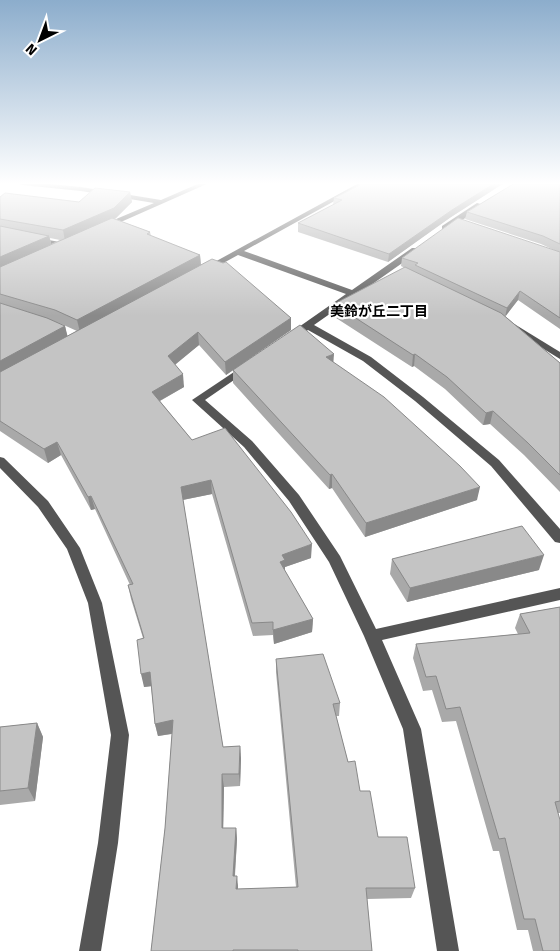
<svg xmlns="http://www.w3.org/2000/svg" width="560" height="951" viewBox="0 0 560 951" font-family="'Fira Sans','Noto Sans JP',sans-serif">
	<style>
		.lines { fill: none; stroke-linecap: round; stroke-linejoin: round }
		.minor { fill: #555; fill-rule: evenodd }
		.wall { fill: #a9a9a9; fill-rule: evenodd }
		.shaded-wall { fill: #898989 }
		.building { fill: #c4c4c4; stroke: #898989 }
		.labels { text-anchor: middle; stroke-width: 4.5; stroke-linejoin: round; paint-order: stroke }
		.far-neighbourhood-label { font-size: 14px; font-weight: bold; fill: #000; stroke: #fff }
	</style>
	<rect width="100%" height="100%" fill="#fff"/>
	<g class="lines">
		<!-- minor -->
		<g class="minor">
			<path d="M18,183H39L81,187L161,200L200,183H209L105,229L101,227L102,225L154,203L81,191L22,185Z"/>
			<path d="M359,183H367L244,251L352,290L412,248H418V252L314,325L371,357L423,397L499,460L560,529V543L555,542L491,466L415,401L363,361L308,330L294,340H286V336L346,294L238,255L207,272L200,270Z"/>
			<path d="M477,203L484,205L448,230H442V226Z"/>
			<path d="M0,231L65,243L69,245L65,247L0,235Z"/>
			<path d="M511,322L560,352V359L508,327V323Z"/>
			<path d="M246,364L250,365L251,367L250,369L205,400L252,441L299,495L340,556L376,629L560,588V600L382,640L421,729L459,951H437L403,729L364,636L329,562L289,501L244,447L192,400Z"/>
			<path d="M0,457L4,458L48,501L80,548L102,603L129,735L118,843L101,951H79L98,843L111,735L88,603L67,549L38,507L0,468Z"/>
		</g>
	</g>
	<!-- wall -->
	<g class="wall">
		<path d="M504,183L451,217L388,262L298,232V223L333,205L334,198Z"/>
		<path d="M515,183H560V329L518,300L505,316L560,363V492L524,455L490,424L483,425L445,389L414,366L412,367L333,316L334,304L405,268L401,266L402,258L556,251L541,244L465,219L467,212Z"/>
		<path d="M130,192L132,202L115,219L150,232L151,236L200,255L201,265L291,318V330L226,375L199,345L175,364L184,387L160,401L192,440L311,558L285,567V571L313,619L312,632L274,644L273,635L253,636L212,494L183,500L223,747L240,746L241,759L240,786L224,787L223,828H236L237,839L235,876L238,886V889L296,887L276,672V659L340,703L339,716H336L348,762L378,837L415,888L411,898L367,899L372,951H151L165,828L172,734L158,736L155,724L151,686L144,687L143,638L131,599L128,585H130L95,509L91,510L61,455L48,463L0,431V197L79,202ZM50,238L60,240L51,244ZM57,322L77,331L67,336L65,326Z"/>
		<path d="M333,362L477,500L365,537L332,488L329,489L233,383V370Z"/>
		<path d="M392,559L539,570L407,602L390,574Z"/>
		<path d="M560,607V813H558L560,951H533L528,930H517L499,851H493L456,721L442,722L432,690L423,691L413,658L416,644L518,634L515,628L520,614Z"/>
		<path d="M37,723L43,737L35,801L0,805V727Z"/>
	</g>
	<!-- shaded-wall -->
	<g class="shaded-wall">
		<path d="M495,183H510H504L451,217L388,262L389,254L452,210Z"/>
		<path d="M130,192L132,202L116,218L65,241L63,230Z"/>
		<path d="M49,236L52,247L0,270V257Z"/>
		<path d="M200,255L201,266L80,332L77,320Z"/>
		<path d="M520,291L518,300L505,317L507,308Z"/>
		<path d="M291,318V330L226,375L225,362Z"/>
		<path d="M65,326L68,338L0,376V361Z"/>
		<path d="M198,332L199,345L170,369L168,356Z"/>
		<path d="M334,354L333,367L326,357Z"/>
		<path d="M415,354L414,366L412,367L413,355Z"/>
		<path d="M183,374L184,387L154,404L152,392Z"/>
		<path d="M493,411L490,424L483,425L486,413Z"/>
		<path d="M57,442L61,455L48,463L44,449Z"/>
		<path d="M332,474V488L329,489L330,475Z"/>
		<path d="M211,480L212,494L182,500L181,487Z"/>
		<path d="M480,487L477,500L365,537L366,523Z"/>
		<path d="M91,496L95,509L91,510L88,497Z"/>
		<path d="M312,544L311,558L285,567V573L280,562L282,555Z"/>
		<path d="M544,555L539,570L407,602L410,588Z"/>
		<path d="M313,619L312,632L274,644L273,630Z"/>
		<path d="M150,672L153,686L144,687L141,674Z"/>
		<path d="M173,720L176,733L158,736L155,724Z"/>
		<path d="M37,723L43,737L35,801L28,788Z"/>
		<path d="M240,746L241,759L240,786L239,774Z"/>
		<path d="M222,774L224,787L223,839L222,828Z"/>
		<path d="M236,828L237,839L234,886L233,876Z"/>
		<path d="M237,876L238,886V900L236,889Z"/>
	</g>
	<!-- building -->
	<g class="building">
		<path d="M364,183H495L452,210L389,254L298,223L342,200L334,198Z"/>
		<path d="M515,183H555L560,185V244L543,236L467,212Z"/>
		<path d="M95,188L130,192L114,208L63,230L0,219V197L5,193L79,202Z"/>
		<path d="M112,218L150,232L147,234L200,255L77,320L55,310L0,294V267Z"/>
		<path d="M458,218L560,252V318L520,291L507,308L415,265L418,263L402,258Z"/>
		<path d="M0,226L49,236L0,257Z"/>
		<path d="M212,259L223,263L226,262L291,318L225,362L198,332L168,356L183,374L152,392L192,440L225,428L291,512L312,544L282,555L285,560L280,562L313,619L273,630V622L252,623L211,480L181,487L223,747L240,746L239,774H222V828H236L233,876H237L236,889L298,887L276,659L323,654L340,703L333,704L348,762L355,761L360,791H370L378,837H407L415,888H366L372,951H298V950H233V951H151L165,828L173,720L155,724L150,672L141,674L137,640L144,638L128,585L133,584L91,496L88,497L57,442L44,449L0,421V372Z"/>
		<path d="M405,267L501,313L560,363V475L528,443L493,411L486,413L447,377L415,354L413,355L334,304Z"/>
		<path d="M0,303L47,318L65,326L0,361Z"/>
		<path d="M300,325L334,354L326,357L384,397L460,466L480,487L366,523L332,474L330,475L233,370Z"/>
		<path d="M522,526L544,555L410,588L392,559Z"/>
		<path d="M560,607V801L555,802L560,820V951H543L535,919H524L505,838L499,839L460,707L446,709L436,676L426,677L416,644L530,633L520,614Z"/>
		<path d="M37,723L28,788L0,791V727Z"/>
	</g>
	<!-- sky -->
	<linearGradient id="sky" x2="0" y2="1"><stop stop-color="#8cadcc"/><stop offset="0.58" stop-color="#fff"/><stop offset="1" stop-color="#fff" stop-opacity="0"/></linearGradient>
	<rect width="560" height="316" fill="url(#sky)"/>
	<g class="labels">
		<!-- far-neighbourhood labels -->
		<g class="far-neighbourhood-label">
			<text x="379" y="316">美鈴が丘二丁目</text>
		</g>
	</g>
	<!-- north arrow -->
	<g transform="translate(40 40) rotate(222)" stroke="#ffffff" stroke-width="4" paint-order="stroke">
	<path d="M0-4L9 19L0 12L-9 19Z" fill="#000000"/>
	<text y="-8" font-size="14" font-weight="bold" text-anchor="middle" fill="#000000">N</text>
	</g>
</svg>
